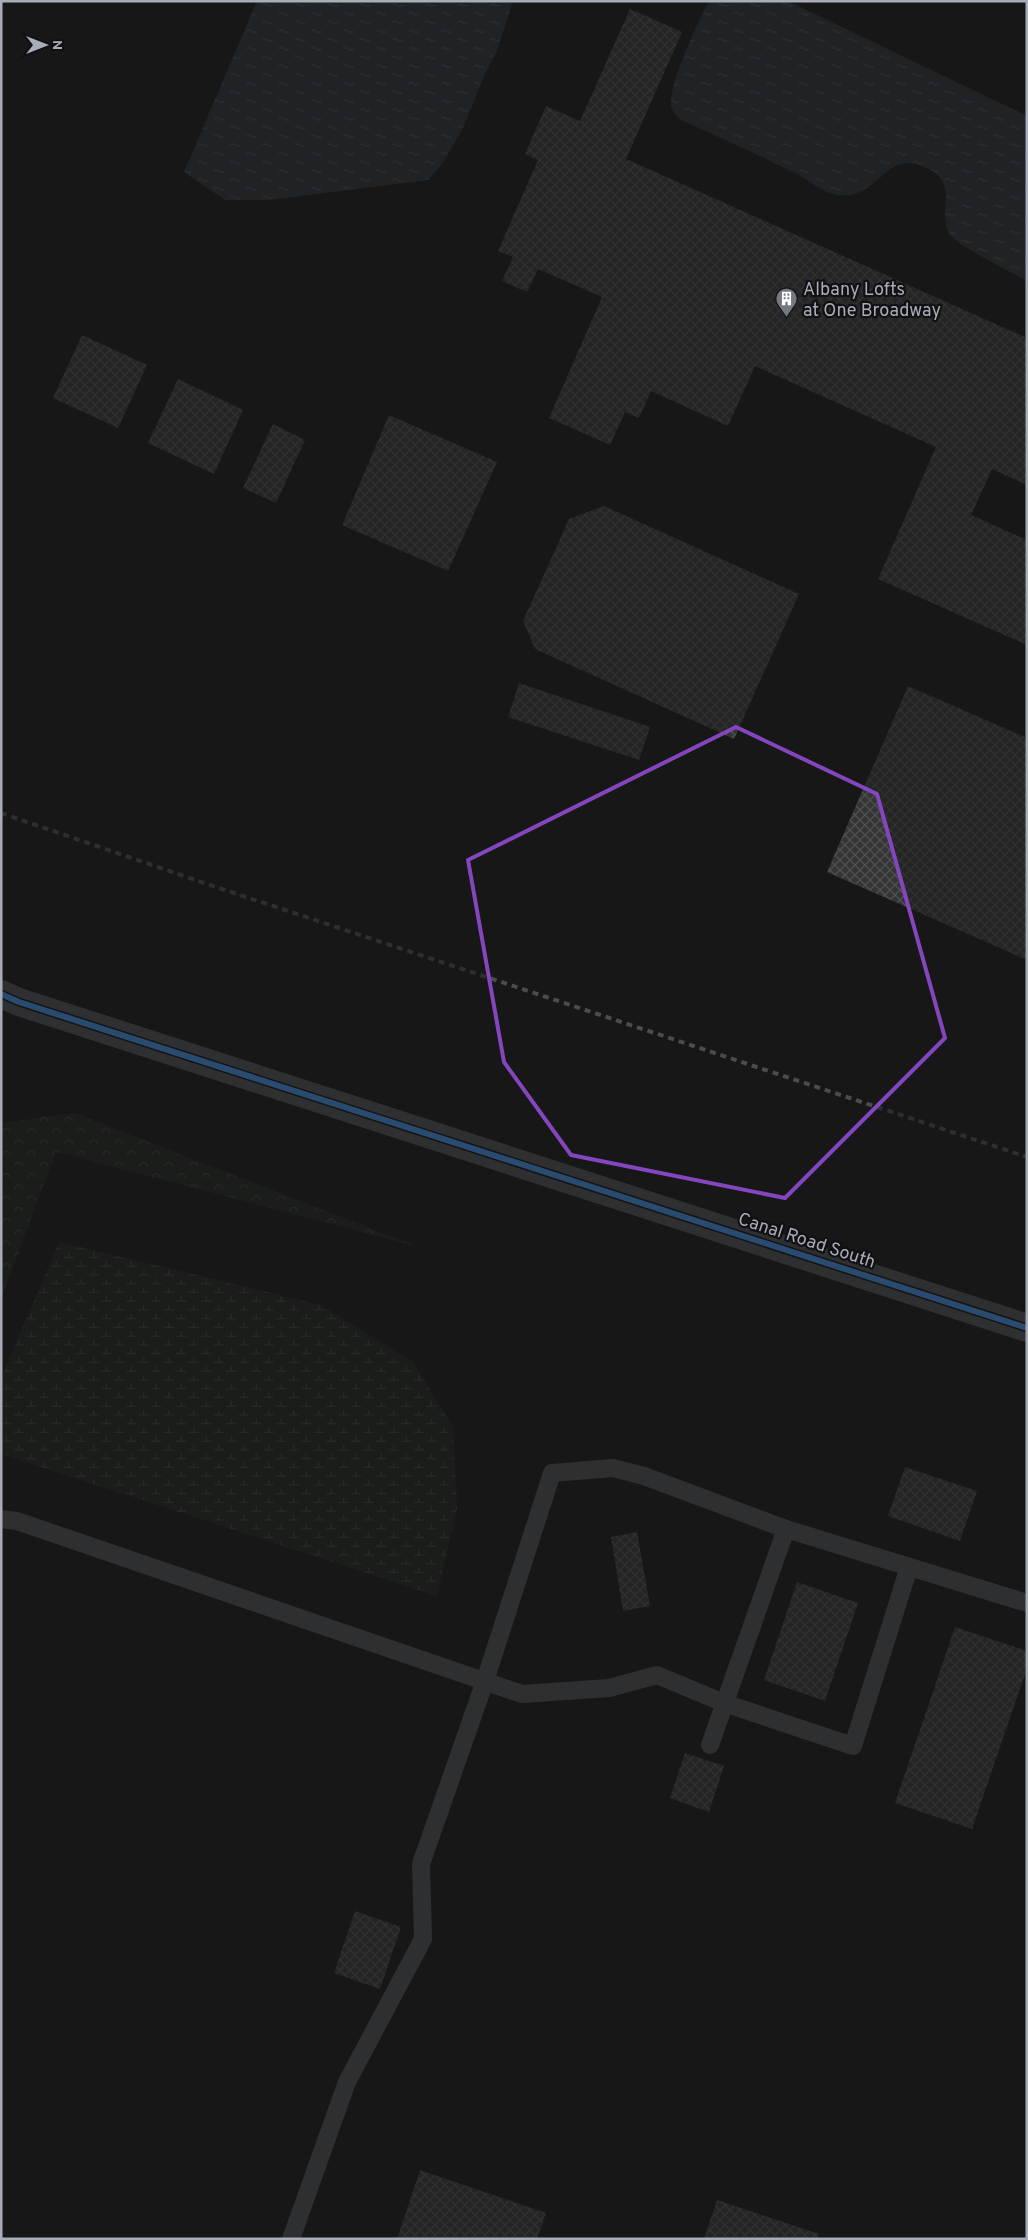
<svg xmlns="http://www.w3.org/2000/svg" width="1028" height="2240" viewBox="0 0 1028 2240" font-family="Overpass,sans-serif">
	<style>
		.forest { fill: url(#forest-crowns) }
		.wetland { fill: url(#wetland-marsh) }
		.water { fill: url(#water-ripples) }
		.building { fill: url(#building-cross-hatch) }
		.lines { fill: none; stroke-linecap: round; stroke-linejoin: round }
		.lane { stroke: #4b4c50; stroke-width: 18 }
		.street { stroke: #4b4c50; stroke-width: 28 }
		.rail { stroke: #4b4c4f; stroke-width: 4; stroke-dasharray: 6 5; stroke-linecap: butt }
		.cycleway-casing { stroke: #111113; stroke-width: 9 }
		.cycleway { stroke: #408adc; stroke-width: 6 }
		.marked { fill: none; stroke: #8446be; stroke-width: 4; stroke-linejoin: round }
		.labels { text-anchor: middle; stroke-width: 4.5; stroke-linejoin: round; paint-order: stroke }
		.poi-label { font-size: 18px; fill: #a8adb8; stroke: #111113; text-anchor: start }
		.street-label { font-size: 18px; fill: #a8adb8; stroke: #111113 }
	</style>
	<defs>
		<pattern id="forest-crowns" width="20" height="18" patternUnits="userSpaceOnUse" patternTransform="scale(1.25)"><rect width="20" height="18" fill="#1d241e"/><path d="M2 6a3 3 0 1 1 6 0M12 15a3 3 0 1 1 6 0" fill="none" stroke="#3b413d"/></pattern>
		<pattern id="wetland-marsh" width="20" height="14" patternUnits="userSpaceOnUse" patternTransform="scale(1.25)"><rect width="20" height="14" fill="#1d241e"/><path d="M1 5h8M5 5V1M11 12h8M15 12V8" fill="none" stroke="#3b413d"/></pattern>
		<pattern id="water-ripples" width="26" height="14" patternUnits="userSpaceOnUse" patternTransform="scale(1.25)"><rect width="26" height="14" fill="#2a3239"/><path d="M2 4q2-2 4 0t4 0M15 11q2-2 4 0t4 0" fill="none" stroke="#464d54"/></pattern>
		<pattern id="building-cross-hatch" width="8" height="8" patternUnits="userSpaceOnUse" patternTransform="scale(1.25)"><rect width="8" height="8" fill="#353536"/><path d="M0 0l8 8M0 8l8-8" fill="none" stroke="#4f5051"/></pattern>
	</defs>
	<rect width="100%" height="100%" fill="#171717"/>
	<!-- forest -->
	<path class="forest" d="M75,1113L419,1247L56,1152L1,1299V1123Z"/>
	<!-- wetland -->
	<path class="wetland" d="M59,1242L321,1305L413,1362L453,1427L457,1508L437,1596L1,1454V1378Z"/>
	<!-- water -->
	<g class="water">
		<path d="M257,1H513L497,51L485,74L462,130L442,164L428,180L268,200H225L184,172Z"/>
		<path d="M709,1H788L1027,116V282C1011,270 954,246 948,231C938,208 959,183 927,168C883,147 881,200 839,195C822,193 809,180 795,173C757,154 719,137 681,120C675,114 670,110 671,100C672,79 698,21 709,1Z"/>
	</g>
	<!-- building -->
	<g class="building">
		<path d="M630,9L682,32L626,159L1027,338V485L992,469L971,515L1027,540V645L878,579L936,447L755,366L728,426L651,391L639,418L625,412L610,445L549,418L602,297L538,269L527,292L502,281L513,257L498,251L538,160L525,154L546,106L580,121Z"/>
		<path d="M82,335L147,365L118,428L53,398Z"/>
		<path d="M178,379L243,410L214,474L148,443Z"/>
		<path d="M389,415L497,462L448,571L342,525Z"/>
		<path d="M273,424L305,440L276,503L243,488Z"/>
		<path d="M604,506L799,594L734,739L535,649L523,621L569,519Z"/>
		<path d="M519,683L650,727L639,760L508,717Z"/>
		<path d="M908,686L1027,738V960L827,872Z"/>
		<path d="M905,1467L977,1491L960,1541L888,1516Z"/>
		<path d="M637,1532L650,1606L623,1611L611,1537Z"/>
		<path d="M797,1582L858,1603L825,1701L764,1680Z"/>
		<path d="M955,1627L1027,1651V1668L972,1829L895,1803Z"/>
		<path d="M685,1753L724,1766L709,1812L670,1798Z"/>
		<path d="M355,1911L401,1927L380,1989L334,1973Z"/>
		<path d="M420,2170L546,2213L537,2239H397Z"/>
		<path d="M717,2200L819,2234L817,2239H704Z"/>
	</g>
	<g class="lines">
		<!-- lane -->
		<g class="lane">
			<path d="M1,1519L17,1521L522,1694L609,1688L657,1675L724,1703L853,1746L909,1567"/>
			<path d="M710,1745L786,1529"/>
			<path d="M291,2239L347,2082L423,1939L421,1864L485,1681L552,1473L613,1468L644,1476L786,1529L1027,1603"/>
		</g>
		<!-- street -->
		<path class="street" d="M1,994L19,1002C355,1111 691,1218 1027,1328"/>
		<!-- rail -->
		<path class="rail" d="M1,813L207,884L1027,1157"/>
		<defs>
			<path id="cycleway" d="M1,994L19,1002C355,1111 691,1218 1027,1328"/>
		</defs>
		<!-- cycleway casing -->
		<use href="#cycleway" class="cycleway-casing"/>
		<!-- cycleway -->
		<use href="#cycleway" class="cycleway"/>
	</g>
	<!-- marked area -->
	<path d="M0 0H1028V2240H0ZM736,727L877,794L945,1038L785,1198L571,1155L504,1062L468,860Z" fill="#171717" fill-opacity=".55" fill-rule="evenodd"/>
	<path class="marked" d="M736,727L877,794L945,1038L785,1198L571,1155L504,1062L468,860Z"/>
	<!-- icons -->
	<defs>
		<symbol id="building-pin" viewBox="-11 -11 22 30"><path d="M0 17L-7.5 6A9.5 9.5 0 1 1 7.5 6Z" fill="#757880" stroke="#111113"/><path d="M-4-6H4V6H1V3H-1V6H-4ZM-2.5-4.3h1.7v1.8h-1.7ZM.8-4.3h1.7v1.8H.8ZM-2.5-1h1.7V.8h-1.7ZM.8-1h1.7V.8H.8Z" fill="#fff"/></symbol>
	</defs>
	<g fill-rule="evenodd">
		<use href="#building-pin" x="774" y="286" width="25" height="34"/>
	</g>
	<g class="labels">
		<!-- poi labels -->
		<g class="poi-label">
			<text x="803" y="295">Albany Lofts<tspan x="803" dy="21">at One Broadway</tspan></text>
		</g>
		<!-- street labels -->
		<g class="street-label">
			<text transform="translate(807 1240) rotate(18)" y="6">Canal Road South</text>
		</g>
	</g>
	<!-- border -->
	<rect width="1028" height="2240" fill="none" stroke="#a8adb8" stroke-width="5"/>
	<!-- north arrow -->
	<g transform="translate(45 45) rotate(90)" stroke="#111113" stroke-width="4" paint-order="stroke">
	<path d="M0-4L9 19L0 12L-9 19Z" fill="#a8adb8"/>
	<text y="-8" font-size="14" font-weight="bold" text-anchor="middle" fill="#a8adb8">N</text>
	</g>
</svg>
